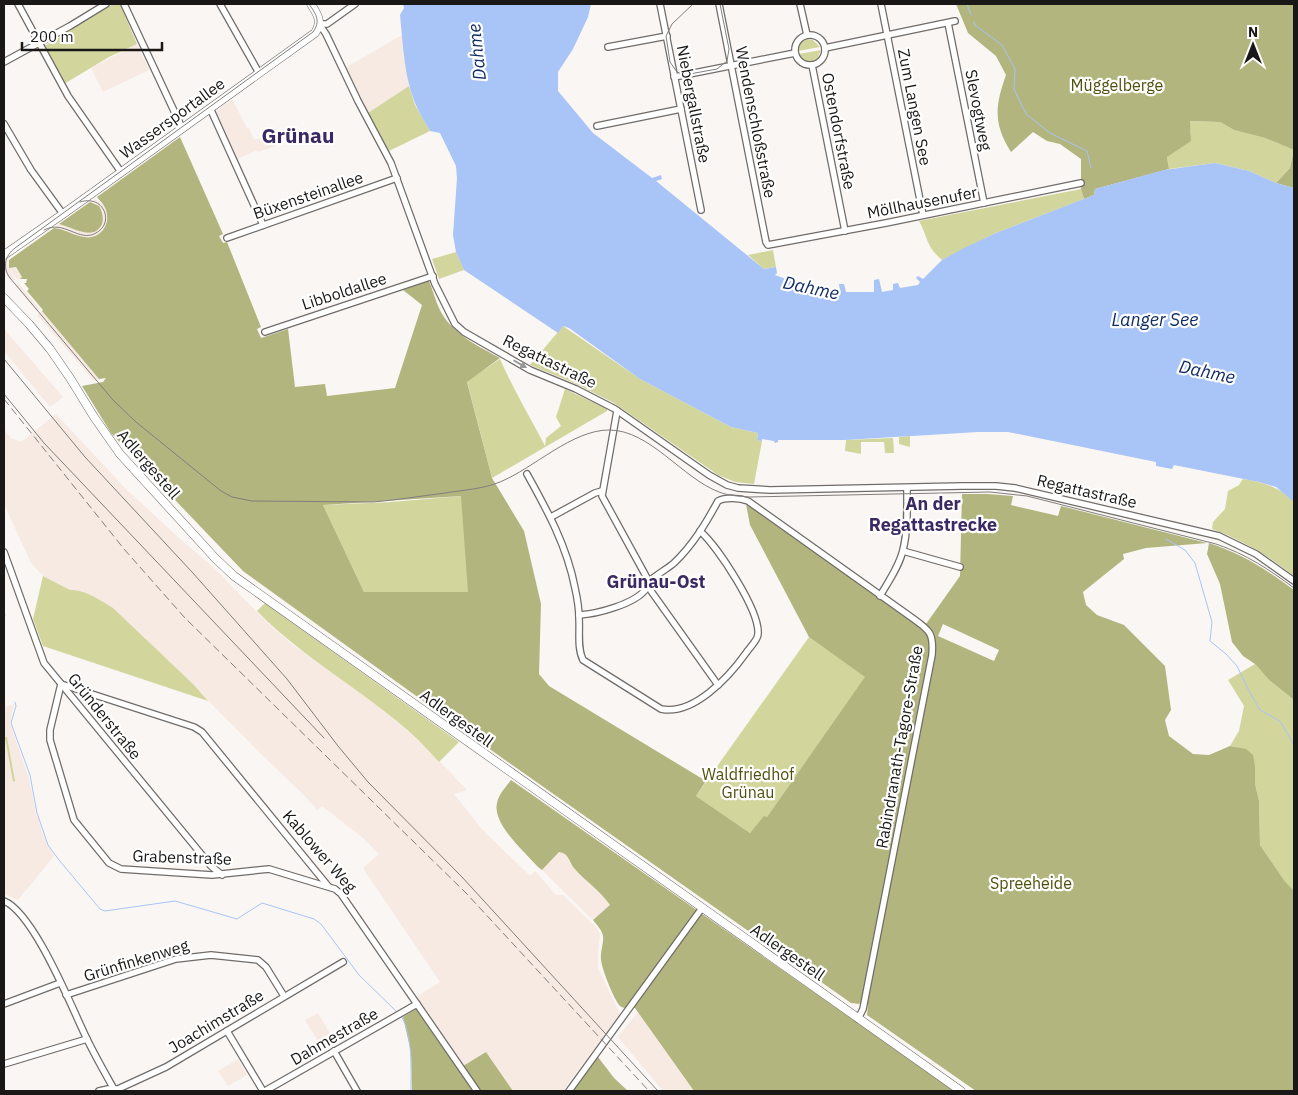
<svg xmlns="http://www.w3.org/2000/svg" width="1298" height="1095" viewBox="0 0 1298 1095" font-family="'IBM Plex Sans',sans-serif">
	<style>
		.built { fill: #f6eae3 }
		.green { fill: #d2d69d }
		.forest { fill: #b2b57d; fill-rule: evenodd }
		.water { fill: #a9c4f6 }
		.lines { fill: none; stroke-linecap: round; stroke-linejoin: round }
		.stream { stroke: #a9c4f6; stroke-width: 1 }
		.street-casing { stroke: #706c6a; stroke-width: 8 }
		.secondary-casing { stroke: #706c6a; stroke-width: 9 }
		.street { stroke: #fff; stroke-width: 5.5 }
		.secondary { stroke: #fff; stroke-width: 8 }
		.tram { stroke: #817f7d; stroke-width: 1 }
		.rail { stroke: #817f7d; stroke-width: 1; stroke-dasharray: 8 4; stroke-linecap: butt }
		.oneway { fill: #989797 }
		.labels { text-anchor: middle; stroke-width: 4.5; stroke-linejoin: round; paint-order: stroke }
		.park-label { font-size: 16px; fill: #50510e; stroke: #fff }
		.street-label { font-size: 16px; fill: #191817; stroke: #fff }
		.water-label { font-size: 18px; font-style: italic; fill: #112d66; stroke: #fff }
		.neighbourhood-label { font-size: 18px; font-weight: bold; fill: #3b2963; stroke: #fff }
		.district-label { font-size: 21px; font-weight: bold; fill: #3b2963; stroke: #fff }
	</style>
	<rect width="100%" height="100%" fill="#faf6f4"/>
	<!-- built -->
	<g class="built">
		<path d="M402,35L409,86L368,113L345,68Z"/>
		<path d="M137,44L149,70L103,92L91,68Z"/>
		<path d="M232,99L247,128H249L254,140L275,133L279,145L258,152L257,150L238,159L216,111Z"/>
		<path d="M95,199L104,205L107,215L106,226L99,234L85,238L54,228L59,224L86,233L94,232L98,230L95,203L90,202Z"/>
		<path d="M9,260L8,263L15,267L22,277L20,279H17L10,270L16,280H10L6,275L4,264Z"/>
		<path d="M18,283L40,309L37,312L15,285Z"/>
		<path d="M42,311L99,379L94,381L51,331L37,315Z"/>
		<path d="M4,329L63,397L50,407L4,351Z"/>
		<path d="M56,414L125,488L179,538L213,567L270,625L293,645L374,702L430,751L467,790L454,794L481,828L530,876L535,871L556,895H563L598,929L600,935L598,952V968L620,1014L563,1091H513L486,1052L463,1066L416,997L440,982L363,868L379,854L363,838L322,806L317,810L304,795L262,755L169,661L70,590L43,576L31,563L4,504V429L11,438L21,442Z"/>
		<path d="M14,704L10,723L29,779L36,813L42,832L54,856L18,900L4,894V707Z"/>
		<path d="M559,852H563L567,855L570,861L602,894L610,905L593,920L542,870Z"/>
		<path d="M638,1012L694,1091H663L618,1037Z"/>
		<path d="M318,1013L336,1044L324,1051L305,1020Z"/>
		<path d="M238,1059L247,1075L228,1086L218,1071Z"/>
	</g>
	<!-- green -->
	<g class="green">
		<path d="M113,4H120L137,44L109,57L64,84L43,47Z"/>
		<path d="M806,39L813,40L820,47L798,51L800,43Z"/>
		<path d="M821,50L817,59L811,62L803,60L799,54Z"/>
		<path d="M409,86L415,105L430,131L389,151L368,113Z"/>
		<path d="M1189,121L1220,122L1234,130L1265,138L1294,150L1290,168L1276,183L1249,171L1215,163L1169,169L1167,157L1191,134Z"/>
		<path d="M1081,189L1084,199L996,233L942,260C925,245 929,239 919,221Z"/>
		<path d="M773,250L776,267L764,269L748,255Z"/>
		<path d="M456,252L464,270L439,279L432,259Z"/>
		<path d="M563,326L640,379L731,427L758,433L757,440L762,441L754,484L735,482L718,475L614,403L574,383L530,365Z"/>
		<path d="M500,359C513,389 530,417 545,446L546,438L561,426L556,417L565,389L607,409V411L492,478L467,381Z"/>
		<path d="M910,436V447L899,444V437Z"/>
		<path d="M893,438L894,453H885L884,442H861V454L845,451L846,440Z"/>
		<path d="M1243,479C1263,482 1280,487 1294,502V576C1269,556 1242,540 1212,529L1213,522L1225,509L1228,491L1239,485Z"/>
		<path d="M462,496L469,592H364L323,505L391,502Z"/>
		<path d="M43,576L70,590C84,589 102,601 113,608L193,684L208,701L43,646L33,619Z"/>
		<path d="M265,603L280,614L459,742L439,762C387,701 312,668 257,611Z"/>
		<path d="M809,637L866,677L767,817L750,833L696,796Z"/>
		<path d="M1255,664L1269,680L1294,700V891L1284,880L1260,845L1259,801L1255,784V766L1236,747L1230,746L1239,731L1244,706L1228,680Z"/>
		<path d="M5,737H7L15,781L13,782Z"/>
	</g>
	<!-- forest -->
	<g class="forest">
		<path d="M956,4H1294V188L1276,183L1290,168L1294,150L1265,138L1234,130L1220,122L1190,121L1191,141L1167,157L1169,169L1095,189L1094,195L1084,199L1081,189V159L1060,144L1047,141L1033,132L1011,152C993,123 995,106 1006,75L996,56L968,33Z"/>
		<path d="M180,137L223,234L219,236L223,243L227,242L261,327L257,329L261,338L288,329L295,387L325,384L327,396L395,388L422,305L403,290L429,281C434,293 437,307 444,317C458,337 480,347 500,358L467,382L492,478L524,531L541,604L539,674L549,686L706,781L696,796L750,833L764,816L767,817L865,677L809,637L750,525L746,504L926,624L960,576L962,494H988L1013,496L1011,505L1058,516L1061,506L1207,543L1146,548L1123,554L1124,559L1083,592L1086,605L1097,615L1124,625L1165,666L1171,710L1165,720L1169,736L1193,754L1209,755L1230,746L1246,749L1253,755L1255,766V784L1259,801L1260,845L1284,880L1294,891V1091H976L867,1015L868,1003L863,1000L859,1004L851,1003L505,760L243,571L111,433L82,386L103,382L106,378L99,379L42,311L43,310L27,291L29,289L24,283H26L27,279H20L22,277L16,267L9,268V260L54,228C65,229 74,236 84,237C100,240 111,225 106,210C104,204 100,201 97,197ZM461,496L468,592H364L323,505ZM943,624L999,650L994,661L938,636Z"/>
		<path d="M90,202L99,206C102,211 104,218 102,224C94,242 72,227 59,224Z"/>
		<path d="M1209,543C1241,553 1267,570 1294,590V700L1269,680L1255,664L1243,656L1232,642L1220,584L1207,554Z"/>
		<path d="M511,780L955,1091H694L635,1008C630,1008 623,1009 620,1006C614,1000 601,967 601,959C600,952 604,943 603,936C602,930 597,925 593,920L610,905C600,890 585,881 574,868C569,862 569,853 559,852L542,870L538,867C525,852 492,824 497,803C499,794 506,787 511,780Z"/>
		<path d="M416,1009L457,1068L463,1066L486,1052L513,1091H412L411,1052L403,1017Z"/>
		<path d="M598,1057L614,1078L628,1091H573Z"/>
	</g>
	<!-- water -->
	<path class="water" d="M403,4H591L588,17L573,49L558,72V91L593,133L652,178L661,175L662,179L656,181L764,269L776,267L777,273L775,275L805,286L822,289V285H824L826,290L840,291L839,284H844L846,292H874V280L879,279L882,292L893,290V284L898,283L900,288L918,285L920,282L916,278L918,276L923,279L942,260L962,249L996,233L1094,195L1095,189L1164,170L1215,163L1249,171L1276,183L1294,188V502L1276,487L1259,482L1174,465L1172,469L1156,466V462L1008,432H978L845,440H778V442L775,443L774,441L762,439V441L757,440L758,433L731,427L640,379L569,328L563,326L558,333L464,270L456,252L453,235L457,178L456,166L440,133L430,131C425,122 419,113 415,103C404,76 403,44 400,15L404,8Z"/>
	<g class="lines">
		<!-- stream -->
		<g class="stream">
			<path d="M967,4L971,15"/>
			<path d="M974,22L975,25L1002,45L1015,69L1014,89L1026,114L1050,133L1087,151L1091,168"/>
			<path d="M1166,539L1185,550L1195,563L1212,622L1210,641L1226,654L1237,666L1249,691L1260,710L1280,721L1294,745"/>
			<path d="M4,618L5,615"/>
			<path d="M15,702L16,706L11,723L30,775L37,813L48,845L59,860L100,909L105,911L175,901L237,919L262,903L314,919L321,924L359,975L398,1013"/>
			<path d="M401,1016C413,1033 411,1071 411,1091"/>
		</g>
		<defs>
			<g id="street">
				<path d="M18,4L68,96L121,172"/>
				<path d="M124,4L182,128"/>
				<path d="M220,4L259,73"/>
				<path d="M660,4L701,210"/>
				<path d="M719,4L766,242L768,245L886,223L1081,183"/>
				<path d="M800,4L807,35"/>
				<path d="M881,4L923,215"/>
				<path d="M948,23L984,203"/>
				<path d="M319,24L326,34L358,101L391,163L435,284L455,324L464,332L530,370L576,389L615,409L709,475L727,485L738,488L770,490L962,486H996L1015,488L1219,536L1256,554L1294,581"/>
				<path d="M319,24H327L355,4"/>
				<circle cx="810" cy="50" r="15"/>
				<path d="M608,47L667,36"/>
				<path d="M825,48L955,21"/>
				<path d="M4,62L70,26L106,4"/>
				<path d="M812,65L845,231"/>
				<path d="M674,77L795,53"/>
				<path d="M210,108L263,225"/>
				<path d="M4,124L31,170L63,214"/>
				<path d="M597,126L681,109"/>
				<path d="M227,238L397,178"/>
				<path d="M265,332L433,276"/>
				<path d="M617,411L602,496L647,578L651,591L718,685"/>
				<path d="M527,474C547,510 567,546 575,588C577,597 579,608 579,618C580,632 577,648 583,660L661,709C693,716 729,677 746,653C750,647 758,640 758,634C760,611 718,547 700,531"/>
				<path d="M551,517L595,493L602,491"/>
				<path d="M903,551L960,567"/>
				<path d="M4,552L44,663L211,866L222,875"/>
				<path d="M880,596C888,582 899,567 903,550C908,530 907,508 907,488"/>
				<path d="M579,615C597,614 635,604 646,589C649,586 649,582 652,579C659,573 667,569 674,563C693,545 706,523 718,501C726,497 740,498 748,501L911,617C929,630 934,632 932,655L863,1009L858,1019"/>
				<path d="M61,684L50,730V740L74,820L109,863L121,869L212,875L269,869L335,889L341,894L477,1091"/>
				<path d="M61,684L194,727L202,732L328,886"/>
				<path d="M4,901C34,913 71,1006 86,1037C95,1056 105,1073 115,1091"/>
				<path d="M66,995L176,959L211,955L258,960L266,967L284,996"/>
				<path d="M4,1004L60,983"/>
				<path d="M227,1031L263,1091"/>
				<path d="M334,1051L357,1091"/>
				<path d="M4,1064L87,1039"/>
				<path d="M99,1091L108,1089H118L166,1067L343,962"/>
				<path d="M265,1091L417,1004"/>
				<path d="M569,1091L702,908"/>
			</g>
			<g id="secondary">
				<path d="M4,255L63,214L315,33C323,21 317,14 311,4"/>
				<path d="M4,298L29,324L50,349L70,378L94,417L120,454L215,558L234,576L961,1091"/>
			</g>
		</defs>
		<!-- street casing -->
		<use href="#street" class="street-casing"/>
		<!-- secondary casing -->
		<use href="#secondary" class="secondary-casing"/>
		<!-- street -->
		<use href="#street" class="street"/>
		<!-- secondary -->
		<use href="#secondary" class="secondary"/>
		<!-- tram -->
		<g class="tram">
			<path d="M309,4C316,14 321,21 313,32L15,248C5,256 2,267 10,278L113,400L136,422L221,491L232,497L252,501L373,502C397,500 421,496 445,493C463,490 483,489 500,482C534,468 572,430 609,430C650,430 682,478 719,492C729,496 739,496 749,497L990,492L1027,496L1216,544C1246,554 1270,570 1294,588"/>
			<path d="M693,4L672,24L666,36L670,62L677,72L684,75L717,69L727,61L729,49L720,4"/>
			<path d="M44,230C64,219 79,243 96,233C115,223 104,194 80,202"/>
			<path d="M4,359L85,457L192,572L287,679L338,746L368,782L462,877L658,1091"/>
			<path d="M4,394L44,443L324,738"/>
		</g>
		<!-- rail -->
		<path class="rail" d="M4,399L124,549L185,618L466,893L649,1091"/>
	</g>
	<!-- one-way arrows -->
	<defs><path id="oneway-solid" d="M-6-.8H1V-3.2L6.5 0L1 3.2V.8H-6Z" transform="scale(1.25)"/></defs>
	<use class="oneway" href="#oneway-solid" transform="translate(520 364) rotate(30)"/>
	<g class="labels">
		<!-- park labels -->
		<g class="park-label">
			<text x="1117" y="91">Müggelberge</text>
			<text x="748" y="780">Waldfriedhof<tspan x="748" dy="18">Grünau</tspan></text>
			<text x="1031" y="889">Spreeheide</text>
		</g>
		<!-- street labels -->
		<g class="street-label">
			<text transform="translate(694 104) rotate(79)" y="6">Niebergallstraße</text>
			<text transform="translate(915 107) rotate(79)" y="6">Zum Langen See</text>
			<text transform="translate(979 110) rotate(79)" y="6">Slevogtweg</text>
			<text transform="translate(172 118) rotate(-36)" y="6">Wassersportallee</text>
			<text transform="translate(756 122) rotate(79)" y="6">Wendenschloßstraße</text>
			<text transform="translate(839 131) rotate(79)" y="6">Ostendorfstraße</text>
			<text transform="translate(308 195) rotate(-19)" y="6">Büxensteinallee</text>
			<text transform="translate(922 202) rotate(-11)" y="6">Möllhausenufer</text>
			<text transform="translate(344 291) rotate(-18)" y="6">Libboldallee</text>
			<text transform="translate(550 361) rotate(26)" y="6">Regattastraße</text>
			<text transform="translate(149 464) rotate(49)" y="6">Adlergestell</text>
			<text transform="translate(1087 491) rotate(13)" y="6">Regattastraße</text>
			<text transform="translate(105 716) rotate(51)" y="6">Gründerstraße</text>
			<text transform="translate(457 718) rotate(36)" y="6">Adlergestell</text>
			<text transform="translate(899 747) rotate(-80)" y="6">Rabindranath-Tagore-Straße</text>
			<text transform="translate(320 851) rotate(49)" y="6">Kablower Weg</text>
			<text transform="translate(182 857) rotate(2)" y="6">Grabenstraße</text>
			<text transform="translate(788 952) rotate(35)" y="6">Adlergestell</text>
			<text transform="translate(136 960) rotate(-17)" y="6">Grünfinkenweg</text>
			<text transform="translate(216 1021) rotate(-31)" y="6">Joachimstraße</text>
			<text transform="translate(334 1036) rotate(-30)" y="6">Dahmestraße</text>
		</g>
		<!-- water labels -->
		<g class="water-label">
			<text transform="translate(477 52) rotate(-96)" y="6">Dahme</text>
			<text transform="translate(811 288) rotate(12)" y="6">Dahme</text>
			<text x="1155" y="326">Langer See</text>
			<text transform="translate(1207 372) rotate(12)" y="6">Dahme</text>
		</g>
		<!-- neighbourhood labels -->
		<g class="neighbourhood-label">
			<text x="933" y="510">An der<tspan x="933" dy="21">Regattastrecke</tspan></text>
			<text x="656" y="588">Grünau-Ost</text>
		</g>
		<!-- district labels -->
		<g class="district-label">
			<text x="298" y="143">Grünau</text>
		</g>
	</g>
	<!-- border -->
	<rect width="1298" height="1095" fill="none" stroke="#191817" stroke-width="10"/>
	<!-- north arrow -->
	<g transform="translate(1253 45)" stroke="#ffffff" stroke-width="4" paint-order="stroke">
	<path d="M0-4L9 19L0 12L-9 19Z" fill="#191817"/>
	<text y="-8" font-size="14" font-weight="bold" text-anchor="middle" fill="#191817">N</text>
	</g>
	<!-- scale -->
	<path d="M22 42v8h140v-8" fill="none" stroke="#191817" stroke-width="2.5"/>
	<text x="30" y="42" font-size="15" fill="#191817" stroke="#ffffff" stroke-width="4" paint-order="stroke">200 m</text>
</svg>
